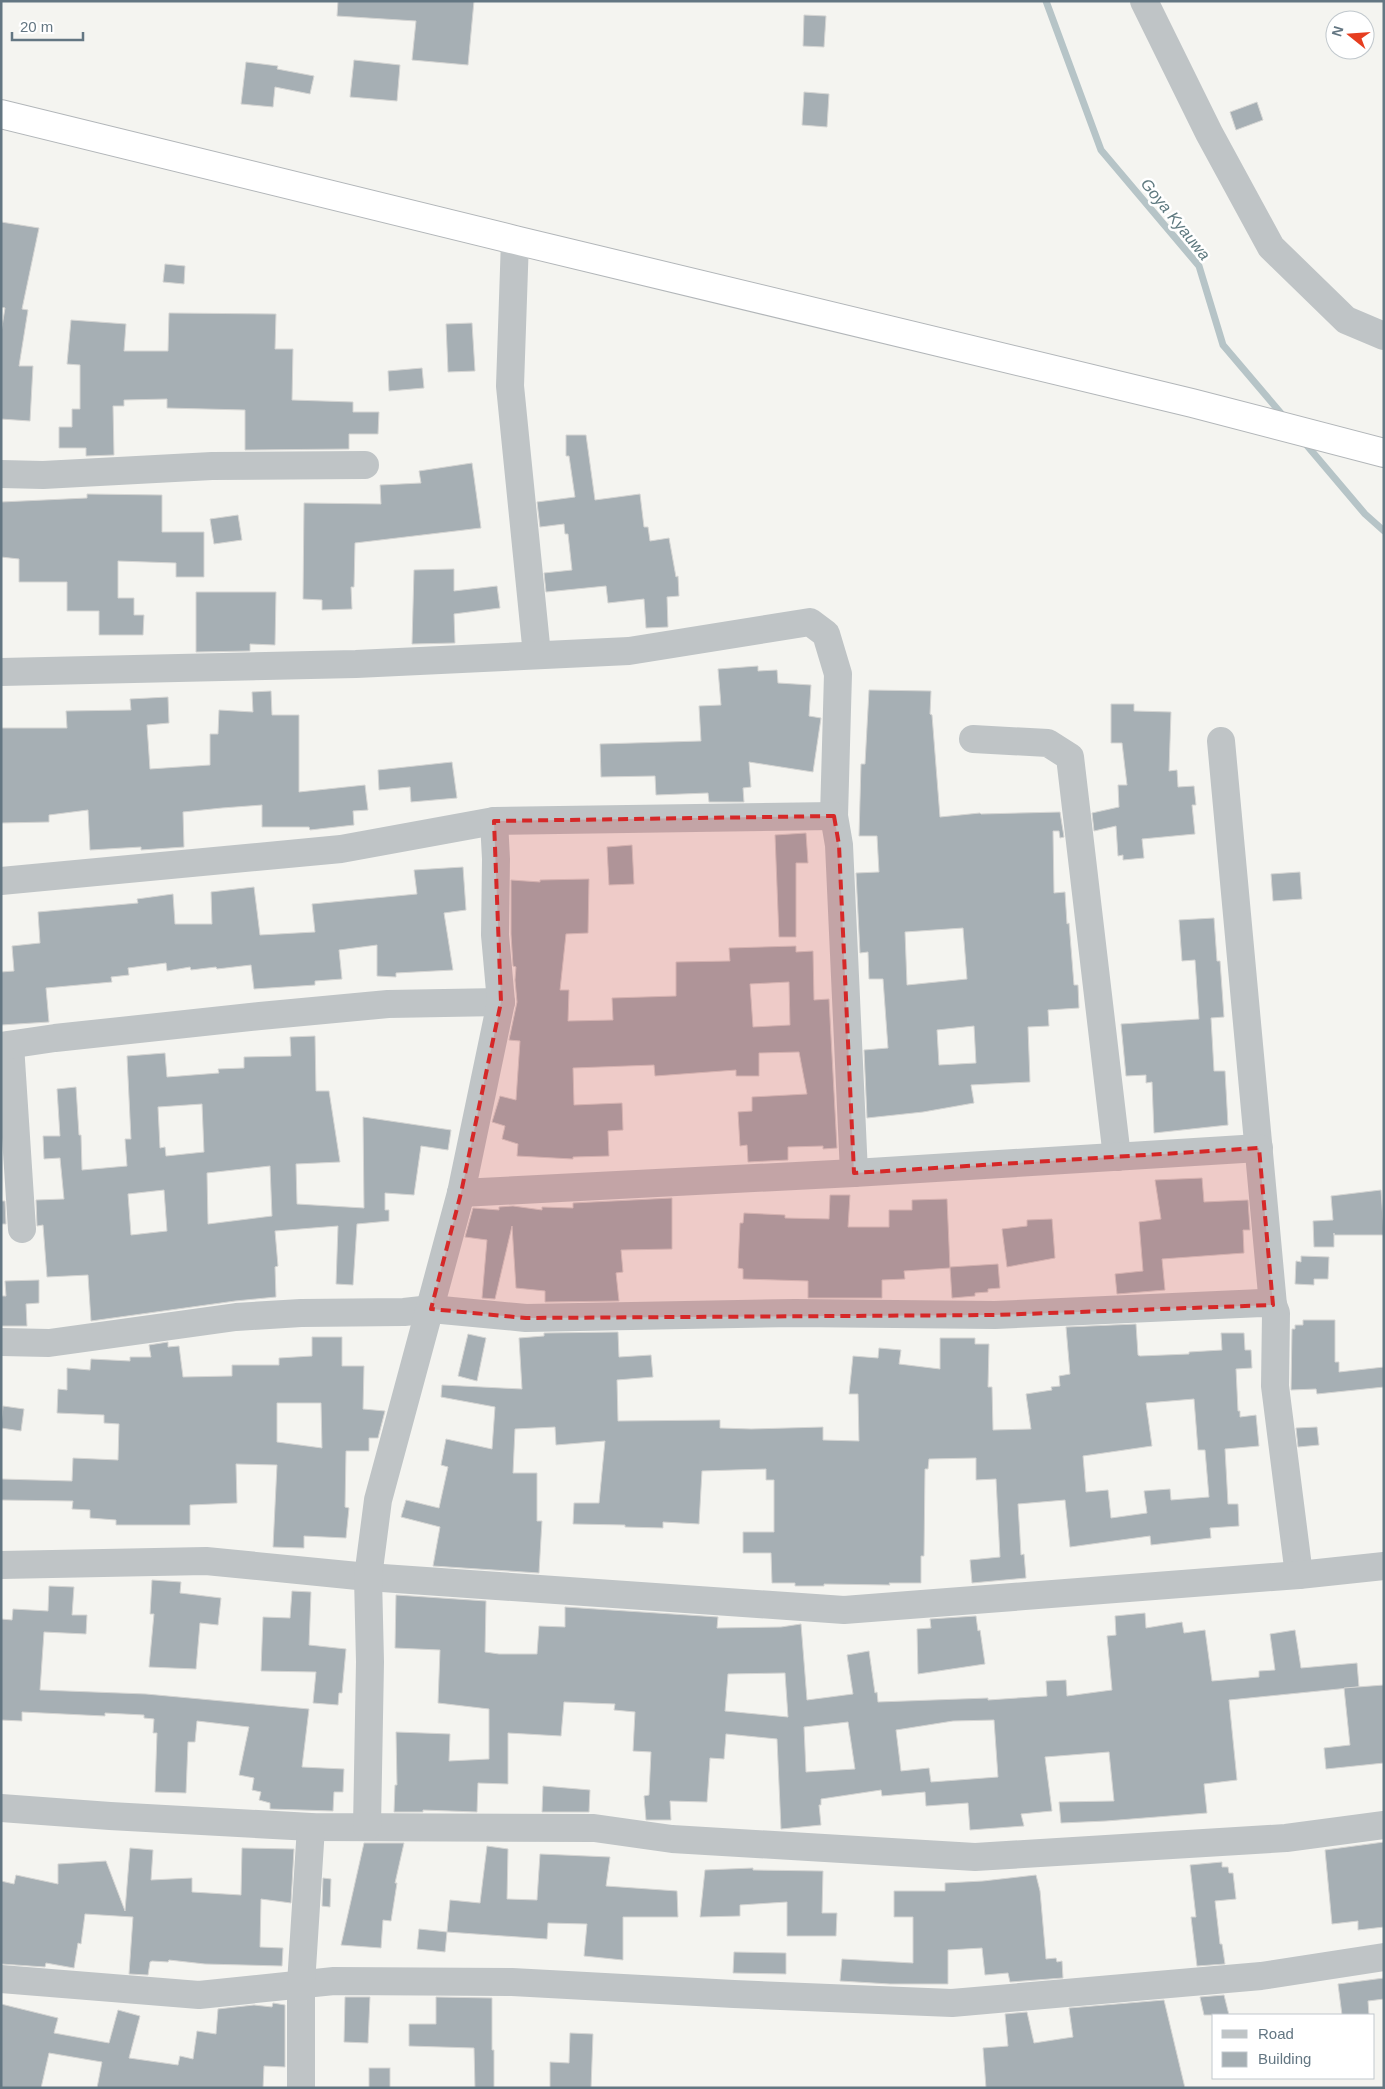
<svg xmlns="http://www.w3.org/2000/svg" width="1385" height="2089" viewBox="0 0 1385 2089" font-family="Arial,sans-serif">
	<style>
		.lines { fill: none; stroke-linecap: round; stroke-linejoin: round }
		.stream { stroke: #b6c4c7; stroke-width: 7 }
		.building { fill: #a6afb4; stroke: #d5d5d3; fill-rule: evenodd }
		.highway-casing { stroke: #b2b6b9; stroke-width: 30 }
		.minor { stroke: #bfc4c6; stroke-width: 28 }
		.highway { stroke: #fff; stroke-width: 28 }
		.marked { fill: #d62828; fill-opacity: 0.2; stroke: #d62828; stroke-width: 4; stroke-dasharray: 10 6; stroke-linejoin: round }
		.labels { text-anchor: middle; stroke-width: 5; stroke-linejoin: round; paint-order: stroke }
		.water-label { font-size: 16px; font-style: italic; fill: #5e797f; stroke: #fff }
	</style>
	<rect width="100%" height="100%" fill="#f4f4f0"/>
	<g class="lines">
		<!-- stream -->
		<g class="stream">
			<path d="M1046,1L1101,150L1199,266L1223,345L1285,418"/>
			<path d="M1304,442L1365,514L1384,531"/>
		</g>
	</g>
	<!-- building -->
	<g class="building">
		<path d="M338,1H474L468,65L412,60L416,21L337,16Z"/>
		<path d="M804,15L826,16L824,47L803,46Z"/>
		<path d="M354,60L400,65L397,101L350,97Z"/>
		<path d="M246,62L278,66L277,69L314,76L310,94L275,87L273,107L241,104Z"/>
		<path d="M804,92L829,94L827,127L802,125Z"/>
		<path d="M1257,102L1263,120L1236,130L1230,112Z"/>
		<path d="M1,222L39,228L22,309L28,310L19,366H33L30,421L1,419V333L5,308L1,307Z"/>
		<path d="M165,264L185,266L184,284L163,282Z"/>
		<path d="M169,313L276,314L275,349H293L292,400L353,402V412H379L378,434H349V449L245,450V410L167,408V399L124,400V406H113L114,455L86,456V448H59V427H72V409H80V365L67,364L71,320L126,324L124,351H168Z"/>
		<path d="M472,323L475,371L448,372L446,324Z"/>
		<path d="M422,368L424,388L389,391L388,371Z"/>
		<path d="M566,435H586L595,500L640,494L644,527H648L650,541L669,538L676,577L678,576L679,596L667,597L668,627L646,628L644,599L608,603L606,586L546,592L544,573L572,570L568,534H565L564,524L540,527L537,502L575,497L569,456H566Z"/>
		<path d="M472,463L481,528L355,543L354,587H351L352,609L322,610V600L303,599L304,503L381,504L380,485L421,483L419,471Z"/>
		<path d="M87,494L162,495V532H204V577H176V563L118,561V598H134V615H144L143,635H99V611H67V582H19V559L1,557V502L87,498Z"/>
		<path d="M238,515L242,540L214,544L210,519Z"/>
		<path d="M454,569V591L497,586L500,608L454,614L455,643L412,644L414,570Z"/>
		<path d="M196,592H276L275,645L250,644V651L196,652Z"/>
		<path d="M758,666V671L777,670L778,683L811,685L809,716L821,718L813,772L749,762L751,787L743,788L744,802H709L708,793L656,795L655,776L601,777L600,744L701,741L699,706L721,705L718,669Z"/>
		<path d="M869,690L931,691L930,714L932,715L940,817L980,813L981,814L1060,812L1064,837L1060,838L1059,831H1053L1054,893L1065,892L1067,924L1069,923L1074,985H1078L1079,1008L1048,1010L1049,1026L1028,1027L1030,1082L971,1085L974,1103L923,1112L867,1118L864,1050L888,1048L883,979H869L868,952L860,953L856,873L879,872L877,836H859L861,764H865ZM963,928L967,979L907,985L905,932ZM974,1026L976,1063L939,1065L937,1030Z"/>
		<path d="M271,691L272,715H299V792L365,785L368,810L353,811L354,825L310,830L309,827H262V805L222,808L183,812L184,847L141,850V847L90,850L88,810L49,815V822L1,823V728H67L66,711L131,710L130,699L168,697L169,723L147,725L150,769L210,765V734H218L219,710L253,712L252,692Z"/>
		<path d="M1111,704H1134V711L1171,712L1169,771L1177,770L1178,787L1194,786L1196,805H1192L1195,834L1142,839L1144,858L1123,860V855L1118,856L1116,826L1094,831L1092,813L1119,807L1118,785H1127L1122,743H1111Z"/>
		<path d="M452,762L457,798L411,802L410,787L379,790L378,770Z"/>
		<path d="M806,833L808,863H796V937H779L775,835Z"/>
		<path d="M632,845L634,884L609,885L607,847Z"/>
		<path d="M463,867L466,910L444,913L453,970L396,973V977L377,976V945L339,950L342,979L315,981V985L254,989L251,965L217,969L216,967L191,970L190,967L167,971L166,963L128,968L129,975L111,977L112,982L46,988L49,1022L1,1025V972L14,971L12,946L40,943L38,912L138,903L137,899L173,894L175,924H212L211,892L254,887L260,935L315,932L312,904L417,894L414,870Z"/>
		<path d="M1300,872L1302,899L1273,901L1271,874Z"/>
		<path d="M589,879L588,933L566,934L560,990H569L568,1021L613,1020L612,998L676,996V962L730,961L729,948L796,946V952L813,951L814,1000L829,999L837,1148L823,1149V1146L788,1147V1160L748,1162L747,1145L740,1146L738,1112L752,1111V1097L807,1094L799,1052L759,1053V1076H736V1070L655,1076L654,1065L573,1068L574,1105L622,1103L623,1130L608,1131L609,1156L573,1157V1159L517,1156L518,1144L502,1139L505,1126L492,1122L500,1096L516,1100L520,1041L509,1040L517,1002L515,980L516,967L513,966L511,934V880L540,882V880ZM789,982L790,1025L753,1027L750,984Z"/>
		<path d="M1214,918L1217,961H1220L1224,1017L1211,1018L1214,1071H1225L1228,1125L1154,1133L1152,1082L1146,1083V1075L1126,1076L1121,1024L1199,1019L1195,960L1182,961L1179,920Z"/>
		<path d="M315,1036L316,1091H329L340,1162L296,1164L297,1204L364,1208L363,1117L451,1130L448,1150L421,1146L414,1195L385,1193V1210H389V1221L357,1224L353,1285L336,1284L338,1226L275,1231L278,1266L275,1267L276,1297L235,1301L91,1321L88,1275L47,1277L43,1225L37,1226L36,1200L64,1199L60,1158L44,1159L43,1136H60L57,1089L76,1087L79,1135H81L82,1170L127,1166L125,1139H131L127,1056L165,1053L167,1077L219,1073L218,1069L244,1068V1057L291,1056L290,1037ZM202,1104L204,1152L166,1156L165,1147L160,1148L158,1107ZM270,1166L272,1216L208,1224L207,1173ZM164,1190L167,1231L131,1235L128,1194Z"/>
		<path d="M1202,1178L1204,1202L1248,1200L1250,1230H1243L1244,1253L1162,1259L1165,1290L1117,1294L1115,1274L1143,1271L1139,1222L1161,1219L1155,1180Z"/>
		<path d="M1381,1190L1384,1235H1334V1233V1247H1314L1313,1221L1333,1220L1331,1196Z"/>
		<path d="M830,1195H850L848,1227H889V1210H912V1200L947,1199L950,1268L904,1271L905,1279L882,1280V1298H808V1281L743,1279V1269L738,1268L740,1223H743L744,1213L785,1215V1218L829,1219Z"/>
		<path d="M672,1198V1249L621,1250L623,1272L616,1273L619,1301L545,1302V1291L516,1288L512,1226L495,1299L482,1298L487,1240L465,1237L473,1208L499,1210V1207L513,1206L542,1210V1207L573,1208V1203Z"/>
		<path d="M1,1201H5L6,1224H1Z"/>
		<path d="M1052,1219L1055,1258L1007,1267L1002,1229L1027,1226V1220Z"/>
		<path d="M1301,1256L1329,1257L1328,1279H1314V1285L1295,1284L1296,1261L1301,1262Z"/>
		<path d="M998,1264L1000,1288L988,1289V1292L975,1293V1296L952,1298L950,1267Z"/>
		<path d="M39,1280V1303L26,1304L27,1326H1V1296H6L5,1281Z"/>
		<path d="M1303,1320H1335V1362H1339V1372L1384,1367V1387L1317,1394L1316,1389L1291,1390L1292,1329H1295V1325H1303Z"/>
		<path d="M1136,1324L1138,1355L1140,1356L1189,1354V1352L1222,1350L1221,1333H1244L1245,1350H1251L1252,1368L1236,1369L1238,1411H1240V1417L1256,1415L1259,1446L1225,1449L1228,1504H1238L1239,1526L1210,1528L1211,1538L1151,1545L1150,1536L1070,1547L1065,1500L1018,1504L1021,1555L1024,1554L1026,1578L972,1583L970,1560L1000,1557L996,1479L976,1480V1458L929,1459L928,1469H925L924,1556H921V1583H889L890,1585L824,1584V1586H795V1583H772L771,1553H743V1532H774V1480H766V1469L702,1471L699,1524L663,1522V1528L625,1527V1525L573,1524L574,1503H599L605,1441L556,1445L555,1427L515,1429L513,1473H537V1521H542L539,1573L433,1566L440,1527L401,1517L406,1500L439,1508L448,1467L441,1465L446,1439L492,1449L495,1407L441,1397L442,1385L522,1389L519,1338L544,1336V1333L618,1332L619,1357L651,1355L653,1377L617,1380L618,1421L720,1420V1428L751,1429L823,1427V1440L859,1441L858,1394H849L853,1356L878,1358L879,1348L901,1350L899,1364L940,1369V1338H975V1344H989L988,1387H992L993,1430L1031,1429L1026,1394L1052,1390L1051,1387L1060,1386L1059,1376L1070,1374L1066,1327ZM1194,1399L1198,1450H1205L1209,1497L1171,1500L1170,1489L1144,1491L1147,1513L1111,1518L1108,1490L1086,1492L1083,1456L1152,1446L1146,1403Z"/>
		<path d="M468,1334L486,1338L477,1381L458,1376Z"/>
		<path d="M312,1337H342V1366H364L363,1409L385,1411L378,1438H369V1451H346L345,1507L349,1508L346,1538L304,1536V1548L273,1547L277,1465L236,1464L237,1503L190,1505V1525H116V1520L90,1518V1510L72,1509L73,1501L1,1500V1479L72,1481L73,1458L118,1460L119,1424L104,1423V1415L57,1413L58,1389L67,1390V1368L90,1370L91,1359L130,1361V1357H151L149,1345L168,1342V1347L179,1346L183,1377L232,1376V1365H279V1358L312,1356ZM277,1403H321L322,1448L277,1442Z"/>
		<path d="M3,1406L24,1409L21,1431L1,1428Z"/>
		<path d="M1317,1427L1319,1445L1298,1447L1296,1428Z"/>
		<path d="M152,1580L181,1582L180,1593L221,1598L218,1625L200,1623L196,1669L149,1667L154,1614H150Z"/>
		<path d="M49,1586L74,1587L72,1615H87L86,1634L44,1632L40,1690L146,1694L309,1709L302,1767L344,1769L343,1792H334L333,1811L270,1809V1803L259,1800L261,1792L252,1790L254,1778L239,1775L249,1727L197,1721L195,1742H188L186,1793L155,1792L157,1733H153L154,1719L144,1718V1715L105,1713V1716L22,1712V1721L1,1720V1619L12,1620L13,1609L48,1611Z"/>
		<path d="M292,1591L311,1592L309,1645L346,1649L342,1693H339L338,1705L313,1703L316,1672L261,1671L263,1617L290,1618Z"/>
		<path d="M396,1595L486,1601L485,1652L499,1654H537L539,1626L565,1627V1607L718,1617L717,1628L781,1627L801,1624L807,1700L853,1694L847,1655L869,1651L875,1693L877,1692L878,1702L988,1698V1700L1047,1696L1046,1681L1066,1680L1067,1696L1112,1690L1107,1636L1116,1635L1115,1616L1145,1613L1146,1628L1182,1622L1184,1633L1205,1630L1212,1681L1259,1677V1671L1275,1670L1270,1634L1295,1630L1301,1668L1357,1663L1359,1687L1229,1700L1237,1780L1204,1784L1207,1813L1106,1821L1061,1823L1059,1802L1114,1801L1109,1752L1045,1757L1052,1811L1021,1814L1024,1826L970,1830L968,1803L926,1806L925,1792L882,1796L881,1790L821,1799V1805H819L821,1825L781,1829L777,1739L726,1734L724,1759L710,1758L707,1802L670,1801L671,1820H646L644,1796L649,1795L651,1752L633,1751L635,1712L614,1710L615,1704L564,1702L561,1736L508,1733V1784L478,1783L477,1812L423,1810V1812H394L395,1785H397L396,1732L450,1734L449,1761L489,1759V1709L438,1703L440,1650L395,1648ZM785,1673L788,1717L725,1711L728,1674ZM994,1720L998,1777L931,1782L929,1768L901,1771L896,1730L953,1721ZM848,1722L855,1769L806,1772L804,1727Z"/>
		<path d="M976,1616L978,1631L980,1630L985,1664L918,1674L917,1629L931,1628L930,1619Z"/>
		<path d="M1384,1685V1763L1326,1769L1324,1748L1350,1745L1344,1688Z"/>
		<path d="M543,1786L590,1790L589,1812H542Z"/>
		<path d="M1384,1842V1927L1358,1930V1921L1332,1924L1325,1850Z"/>
		<path d="M364,1843H404L395,1883H397L391,1921L383,1920L381,1948L341,1945Z"/>
		<path d="M487,1846L508,1849L507,1899L537,1900L540,1854L610,1857L606,1886L677,1891L678,1917H623V1960L584,1956L587,1924L548,1923L547,1939L447,1932L445,1952L417,1949L419,1929L447,1932L450,1900L480,1903Z"/>
		<path d="M130,1848L153,1850L151,1880L192,1878V1892L241,1895L242,1848L294,1849L291,1903L261,1899L260,1947L283,1948L282,1966L205,1964L169,1960L168,1962L152,1961L150,1962L148,1975L129,1974L133,1917L85,1914L81,1944L78,1943L74,1968L46,1963L45,1967L1,1964V1881L14,1884L16,1875L58,1884V1864L106,1861L125,1911Z"/>
		<path d="M1222,1862V1867H1228L1229,1873H1233L1236,1899L1215,1901L1220,1944H1222L1225,1964L1197,1966L1191,1917H1196L1190,1865Z"/>
		<path d="M753,1868V1870L823,1871L822,1913H837L836,1936H787V1902L740,1905V1916L700,1917L705,1870Z"/>
		<path d="M1036,1875L1040,1891L1046,1959L1056,1958L1057,1962L1062,1961L1063,1978L1010,1982L1008,1973L985,1975L982,1948L948,1950V1984H890L840,1981L842,1959L913,1963V1917H894V1891H945V1883L983,1881Z"/>
		<path d="M323,1878L331,1879L330,1907L322,1906Z"/>
		<path d="M734,1952L786,1953V1974L733,1973Z"/>
		<path d="M1384,1978V1999L1368,2001L1369,2015H1342L1338,1984Z"/>
		<path d="M1224,1995L1229,2015H1204L1200,1997Z"/>
		<path d="M345,1997H370L368,2043L344,2042Z"/>
		<path d="M436,1997L492,1998V2050H494V2088H475L474,2048L409,2046V2024H436Z"/>
		<path d="M1164,2000L1185,2088H986L983,2048L1008,2046L1005,2014L1027,2012L1034,2043L1073,2037L1069,2008Z"/>
		<path d="M273,2003L285,2005V2067L264,2066L263,2088H97L102,2062L49,2053L41,2088H1V2004L58,2018L54,2033L109,2043L118,2010L140,2016L129,2058L178,2065L180,2056L193,2059L197,2031L216,2034L218,2009L254,2005L272,2007Z"/>
		<path d="M570,2033L593,2034L591,2088H550V2062L569,2063Z"/>
		<rect x="369" y="2068" width="21" height="20"/>
	</g>
	<g class="lines">
		<defs>
			<path id="highway" d="M1,114L515,240L1192,403L1384,453"/>
		</defs>
		<!-- highway casing -->
		<use href="#highway" class="highway-casing"/>
		<!-- minor -->
		<g class="minor">
			<path d="M1144,1L1209,133L1271,247L1346,320L1384,336"/>
			<path d="M515,240L510,386L537,655"/>
			<path d="M1,474L43,475L212,466L365,465"/>
			<path d="M1,672L356,664L629,651L810,622L826,634L838,674L834,816L839,845L854,1173"/>
			<path d="M973,739L1048,743L1070,757L1117,1157"/>
			<path d="M1221,741L1273,1305"/>
			<path d="M1,881L341,849L494,821L834,816"/>
			<path d="M10,1045L22,1229"/>
			<path d="M1,1046L55,1038L260,1016L388,1004L501,1002"/>
			<path d="M461,1193L854,1173L1259,1148"/>
			<path d="M1,1342L49,1343L236,1317L301,1313L404,1312L431,1309L526,1318L795,1313L995,1315L1262,1303L1273,1305L1276,1313L1275,1386L1299,1575"/>
			<path d="M1,1565L206,1561L368,1577L844,1610L1299,1575L1384,1566"/>
			<path d="M1,1808L110,1816L311,1827L594,1828L672,1839L975,1857L1286,1838L1384,1825"/>
			<path d="M367,1827L370,1662L368,1577L378,1500L461,1193L501,1002L495,935L496,859L494,821"/>
			<path d="M1,1979L199,1995L334,1981L512,1982L734,1994L952,2003L1261,1976L1384,1957"/>
			<path d="M301,2088V1984L311,1827"/>
		</g>
		<!-- highway -->
		<use href="#highway" class="highway"/>
	</g>
	<!-- marked area -->
	<path class="marked" d="M834,816L839,845L854,1173L1259,1148L1273,1305L995,1315L526,1318L431,1309L461,1193L501,1002L494,821Z"/>
	<g class="labels">
		<!-- water labels -->
		<g class="water-label">
			<text transform="translate(1176 219) rotate(51)" y="6">Goya Kyauwa</text>
		</g>
	</g>
	<!-- border -->
	<rect width="1385" height="2089" fill="none" stroke="#637682" stroke-width="5"/>
	<!-- legend -->
	<rect x="1212" y="2014" width="162" height="65" fill="#ffffff" stroke="#c1c8cd"/>
	<rect x="1222" y="2030" width="25" height="8" fill="#bfc4c6" stroke="#c1c8cd"/>
	<text x="1258" y="2039" font-size="15" fill="#637682">Road</text>
	<rect x="1222" y="2052" width="25" height="15" fill="#a6afb4" stroke="#c1c8cd"/>
	<text x="1258" y="2064" font-size="15" fill="#637682">Building</text>
	<!-- north arrow -->
	<g transform="translate(1350 35) rotate(287)"><circle r="24" fill="#ffffff" stroke="#c1c8cd"/>
	<path d="M0-4L9 19L0 12L-9 19Z" fill="#e63d1f"/>
	<text y="-8" font-size="14" font-weight="bold" text-anchor="middle" fill="#637682">N</text>
	</g>
	<!-- scale -->
	<path d="M12 32v8h71v-8" fill="none" stroke="#637682" stroke-width="2.5"/>
	<text x="20" y="32" font-size="15" fill="#637682" stroke="#ffffff" stroke-width="4" paint-order="stroke">20 m</text>
</svg>
